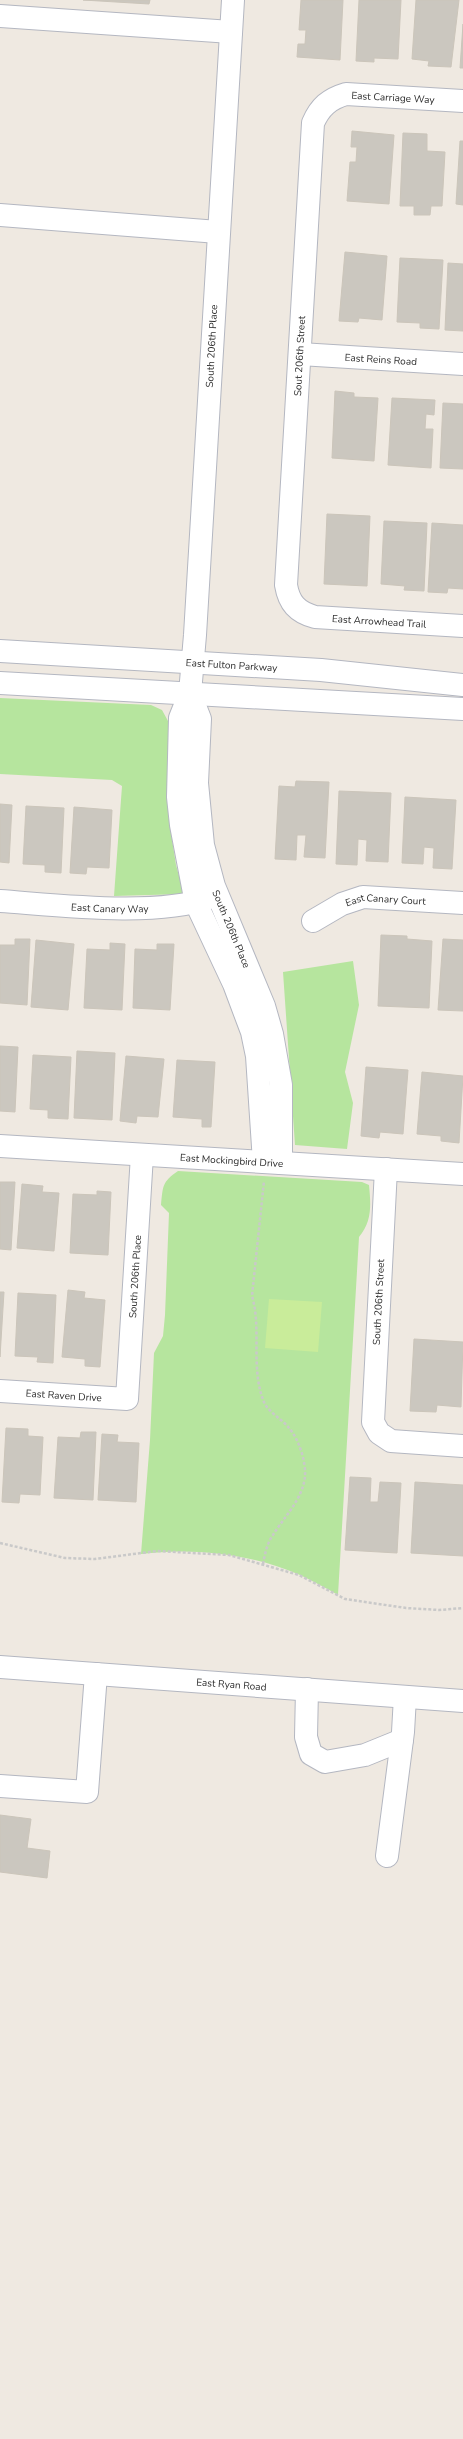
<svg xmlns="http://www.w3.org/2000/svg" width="463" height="2439" viewBox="0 0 463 2439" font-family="'Nunito Sans',sans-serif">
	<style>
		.green { fill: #b6e59e }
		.pitch { fill: #c9ec9a }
		.building { fill: #cbc7bf; stroke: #cbc5ba }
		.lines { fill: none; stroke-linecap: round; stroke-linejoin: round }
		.minor-casing { stroke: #b4b7c1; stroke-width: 24 }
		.path { stroke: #c9c9c9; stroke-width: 2.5; stroke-dasharray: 3 2; stroke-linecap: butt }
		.minor { stroke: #fff; stroke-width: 22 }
		.labels { text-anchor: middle; stroke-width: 3; stroke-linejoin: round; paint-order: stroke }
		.street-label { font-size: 10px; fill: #2e2e2e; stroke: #fff }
	</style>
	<rect width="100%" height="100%" fill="#efe9e1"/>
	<!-- green -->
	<g class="green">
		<path d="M0,698L151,705L162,710L168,721V813L176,865L184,894L114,896L122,786L112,780L0,774Z"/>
		<path d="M353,961L359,1005L345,1072L353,1103L347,1149L295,1145L283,972Z"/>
		<path d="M178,1171L362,1182L369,1185C371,1206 372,1221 359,1237L338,1595C326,1588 313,1581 300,1575C252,1554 192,1547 141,1554L150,1440L154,1353L163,1336L165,1315L169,1213L161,1205C163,1186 162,1182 178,1171Z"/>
	</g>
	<!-- pitch -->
	<path class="pitch" d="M269,1299L322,1302L318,1352L265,1348Z"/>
	<!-- building -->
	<g class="building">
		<path d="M83,0H150L149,4Z"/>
		<path d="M301,0H343L340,60L297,57L298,44H305L306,30H299Z"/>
		<path d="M359,0H401L398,59L374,58V62L356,61Z"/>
		<path d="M416,0H459L451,67L428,66L429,61L412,59Z"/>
		<path d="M463,24V68H460Z"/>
		<path d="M352,131L394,135L389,204L347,201L350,162H356L357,147H351Z"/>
		<path d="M403,133L427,134V151L445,152L442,206H431L430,215H414V206H400Z"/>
		<path d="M460,141H463V205L456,204Z"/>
		<path d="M345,252L387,256L382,320L359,318L358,322L339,321Z"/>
		<path d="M400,258L443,260L439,329L420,328V323L397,322Z"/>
		<path d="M448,263L463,264V331L445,330Z"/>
		<path d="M335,391L354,393V397L378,398L374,461L332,458Z"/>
		<path d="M392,398L435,400L434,415L426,414L425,429H433L431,468L388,465Z"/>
		<path d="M443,403L463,404V469L440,468Z"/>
		<path d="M327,514L370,516L367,586L324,584Z"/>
		<path d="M384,521L427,523L424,591L404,590L405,586L381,584Z"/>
		<path d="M432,523L463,525V589L448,588L447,593L428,592Z"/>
		<path d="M296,781L329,782L325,858L304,857L306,835H297L296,860L275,859L279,786L295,787Z"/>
		<path d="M339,791L391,793L388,862L366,861L367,840L358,839L357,865L336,864Z"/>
		<path d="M405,797L456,800L452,869L433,868L434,848L424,847L423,864L402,863Z"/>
		<path d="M0,804L12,805L9,863L0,862Z"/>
		<path d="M26,806L64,808L61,873L45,872V865L23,864Z"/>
		<path d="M74,807L112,810L109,868L87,867L86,874L70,873Z"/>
		<path d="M381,935L407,936V939L432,941L429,1008L378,1006Z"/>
		<path d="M15,939H30L27,1005L0,1003V945H15Z"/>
		<path d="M443,939L463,940V1011L438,1010Z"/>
		<path d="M36,940L74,944L68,1010L31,1007Z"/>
		<path d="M110,943L125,944L122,1010L84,1008L87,949L110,950Z"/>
		<path d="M157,944H174L170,1010L133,1008L135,949L157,950Z"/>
		<path d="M0,1046L18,1047L15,1112L0,1111Z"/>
		<path d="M77,1051L115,1053L112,1120L74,1118Z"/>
		<path d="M33,1055L71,1057L68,1119L48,1118V1110L30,1109Z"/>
		<path d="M126,1056L164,1059L158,1117L137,1116L136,1123L120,1121Z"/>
		<path d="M177,1060L215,1062L211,1127H202V1119L173,1117Z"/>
		<path d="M366,1067L408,1070L403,1134L380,1132L379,1138L361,1136Z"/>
		<path d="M422,1072L463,1076L459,1143L441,1141V1136L417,1134Z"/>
		<path d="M0,1182H15L11,1250L0,1249Z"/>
		<path d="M22,1184L43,1186L42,1192L59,1193L54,1251L17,1248Z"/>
		<path d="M97,1191L111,1192L108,1255L70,1253L73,1194L97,1195Z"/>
		<path d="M68,1290L85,1292L84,1298L105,1300L100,1367L85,1366V1359L62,1357Z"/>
		<path d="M0,1292H4L0,1357Z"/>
		<path d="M18,1293L56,1295L53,1363L37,1362L38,1357L15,1356Z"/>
		<path d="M414,1339L463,1342L461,1407L437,1405L436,1412L410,1411Z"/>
		<path d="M6,1428L28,1429V1436L43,1437L40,1495L20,1494L19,1503L2,1502Z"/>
		<path d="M81,1432H96L93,1500L54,1498L58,1437L80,1438Z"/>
		<path d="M102,1434L118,1435L117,1442L139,1443L136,1502L98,1500Z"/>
		<path d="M350,1477L371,1478L370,1502H378L380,1482L401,1483L397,1553L345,1550Z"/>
		<path d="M415,1482L463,1485V1556L411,1553Z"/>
		<path d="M0,1815L31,1819L27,1848L50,1851L47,1878L0,1872Z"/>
	</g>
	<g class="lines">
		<defs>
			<g id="minor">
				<path d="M233,0L195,635L190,693L180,718L178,797L181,825L196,903L234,984L252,1032L257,1056L264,1162"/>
				<path d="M0,16L231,32"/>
				<path id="s1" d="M463,101L346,94C329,99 320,107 313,123L286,585C289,603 297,612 315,617L463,626"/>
				<path d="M0,215L218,232"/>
				<path id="s2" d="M300,354L463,364"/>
				<path id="s3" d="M0,651L321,670L463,685"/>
				<path d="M0,683L463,709"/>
				<path id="s4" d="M190,693L200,719L197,783L203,845L214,886L264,1006L272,1034L281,1085V1163"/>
				<path id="s5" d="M0,901C57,905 156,917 209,898"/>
				<path id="s6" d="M313,921L342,904L363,897L463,903"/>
				<path id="s7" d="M0,1146L463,1174"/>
				<path d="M386,1169L373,1422L379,1433L391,1441L463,1446"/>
				<path id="s8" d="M0,1391L127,1399L142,1155"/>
				<path id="s9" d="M0,1667L463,1701"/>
				<path d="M307,1689L306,1737L311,1754L325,1762L365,1755L402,1740"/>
				<path d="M0,1786L87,1792L96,1674"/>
				<path d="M387,1856L403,1732L405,1697"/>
			</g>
		</defs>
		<!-- minor casing -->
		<use href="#minor" class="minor-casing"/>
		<!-- path -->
		<g class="path">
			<path d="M0,1543L65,1558L95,1559L157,1551L229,1555L299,1575L345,1599L406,1608L439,1610L463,1608"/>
			<path d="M263,1564C265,1554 267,1543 273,1535C284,1517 303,1499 305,1476C306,1462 299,1439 289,1428C282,1419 268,1412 264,1402C250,1368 262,1330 252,1296L264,1181"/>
		</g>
		<!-- minor -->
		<use href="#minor" class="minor"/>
	</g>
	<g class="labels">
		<!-- street labels -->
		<g class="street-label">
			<text transform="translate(393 97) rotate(3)" y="4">East Carriage Way</text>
			<text transform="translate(211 346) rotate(-87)" y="4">South 206th Place</text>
			<text transform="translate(299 356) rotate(-87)" y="4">Sout 206th Street</text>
			<text dy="4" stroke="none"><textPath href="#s2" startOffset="81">East Reins Road</textPath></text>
			<text dy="4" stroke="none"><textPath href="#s1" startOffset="736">East Arrowhead Trail</textPath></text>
			<text dy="4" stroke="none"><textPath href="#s3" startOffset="232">East Fulton Parkway</textPath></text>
			<text dy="4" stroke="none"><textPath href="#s6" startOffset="78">East Canary Court</textPath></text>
			<text dy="4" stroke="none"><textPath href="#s5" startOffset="110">East Canary Way</textPath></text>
			<text dy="4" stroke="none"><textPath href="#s4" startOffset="243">South 206th Place</textPath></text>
			<text dy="4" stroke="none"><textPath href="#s7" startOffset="232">East Mockingbird Drive</textPath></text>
			<text dy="4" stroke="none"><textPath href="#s8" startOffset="250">South 206th Place</textPath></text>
			<text transform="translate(378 1302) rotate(-87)" y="4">South 206th Street</text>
			<text dy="4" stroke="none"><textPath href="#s8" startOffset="64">East Raven Drive</textPath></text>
			<text dy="4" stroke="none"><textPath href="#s9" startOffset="232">East Ryan Road</textPath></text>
		</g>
	</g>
</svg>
